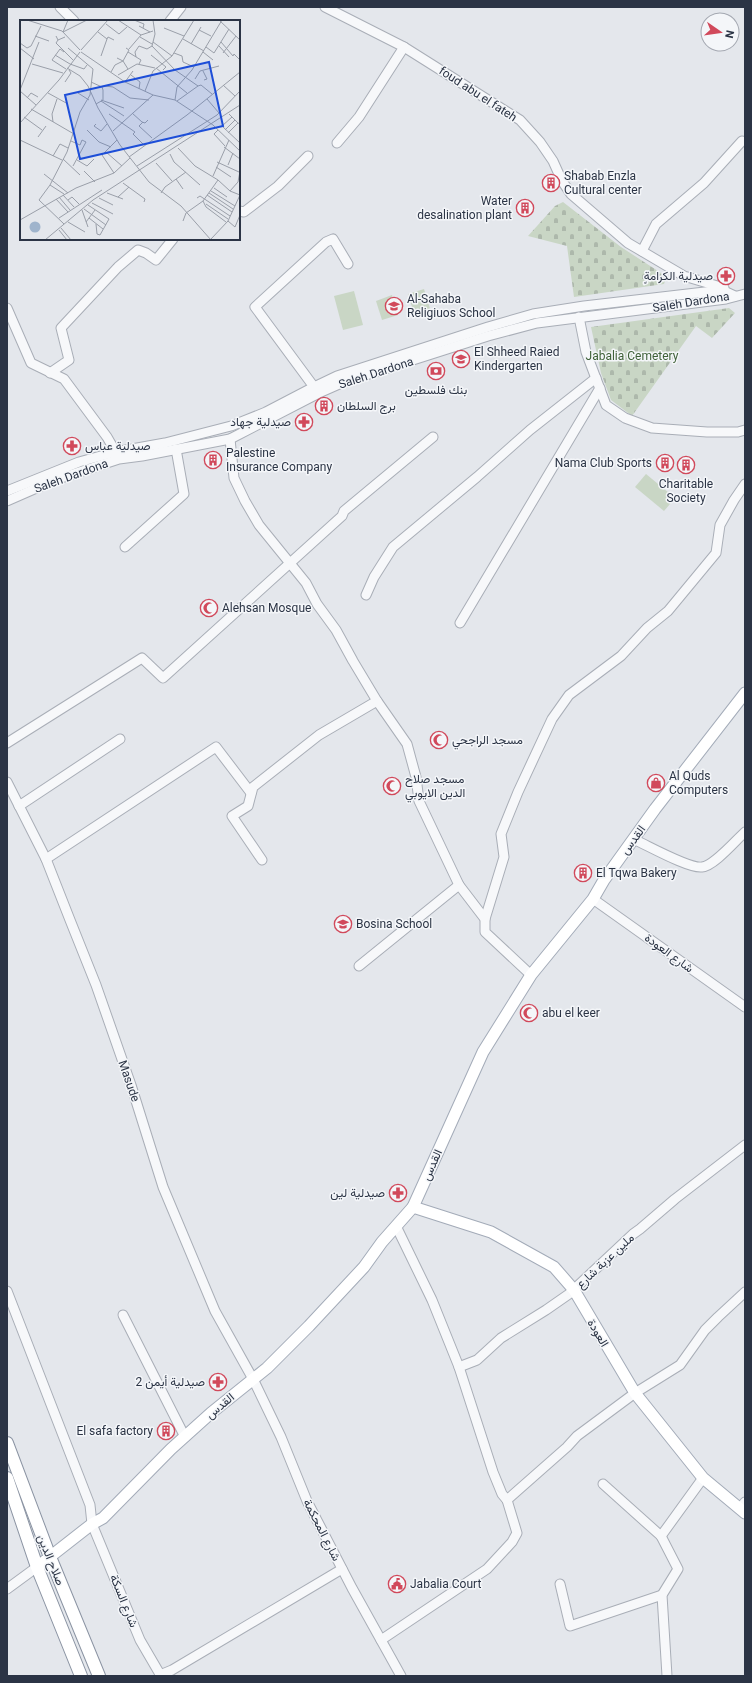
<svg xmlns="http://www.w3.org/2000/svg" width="752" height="1683" viewBox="0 0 752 1683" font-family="Roboto,Vazirmatn,sans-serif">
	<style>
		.green { fill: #c9d6c5 }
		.cemetery { fill: url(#cemetery-stones) }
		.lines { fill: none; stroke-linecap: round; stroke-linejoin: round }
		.minor-casing { stroke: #a9aeb7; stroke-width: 11 }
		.major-casing { stroke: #a3abb8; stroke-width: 13 }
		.highway-casing { stroke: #8b94a3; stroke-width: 14 }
		.minor { stroke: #f7f8fa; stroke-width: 9 }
		.major { stroke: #fff; stroke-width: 11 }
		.highway { stroke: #fff; stroke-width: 12 }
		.labels { text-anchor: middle; stroke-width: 3; stroke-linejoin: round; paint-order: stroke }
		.street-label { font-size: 12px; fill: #2b3445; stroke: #f4f6f9 }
		.poi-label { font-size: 12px; fill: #2b3445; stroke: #f4f6f9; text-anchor: start }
		.park-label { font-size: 12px; fill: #3f6138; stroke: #f4f6f9 }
		.inset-road { fill: none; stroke: #9a9fa9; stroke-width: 1 }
		.view { fill: #1d4ed8; fill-opacity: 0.15; stroke: #1d4ed8; stroke-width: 2 }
		.inset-edge { fill: none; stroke: #2b3445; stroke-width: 2 }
	</style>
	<defs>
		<pattern id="cemetery-stones" width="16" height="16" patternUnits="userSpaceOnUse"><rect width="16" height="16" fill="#c9d6c5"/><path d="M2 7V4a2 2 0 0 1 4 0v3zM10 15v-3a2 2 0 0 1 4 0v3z" fill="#adb8ab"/></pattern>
	</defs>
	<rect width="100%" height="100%" fill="#e4e7ec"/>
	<!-- green -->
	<g class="green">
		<path d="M424,289L431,312L415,317L408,294Z"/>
		<path d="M354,291L363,325L343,330L334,296Z"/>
		<path d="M392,295L398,315L382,320L376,301Z"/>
		<path d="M646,474L675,498L664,511L635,487Z"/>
	</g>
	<!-- cemetery -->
	<g class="cemetery">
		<path d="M563,202L621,247L661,273L666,278L664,284L574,297L567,246L528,236L555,206Z"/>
		<path d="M729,308L735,313L712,338L696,326L632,416L611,400L601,373L591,327Z"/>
	</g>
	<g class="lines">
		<defs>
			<g id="minor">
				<path d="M60,7L74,21"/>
				<path d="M325,7L404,47L520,120L540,142L553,161L562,181L571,194L628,243L684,276L724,288"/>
				<path d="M170,21L181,7"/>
				<path d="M337,143L359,117L404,47"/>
				<path d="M239,211L244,212L278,186L308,156"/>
				<path d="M642,251L656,224L704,183L742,141"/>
				<path d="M7,308L31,363L64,379L107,437L118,456"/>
				<path d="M579,317L586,352L606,405L625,418L652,428L707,432H738L745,430"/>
				<path d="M50,373L69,360L61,328L118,267L138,250L146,253L156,260L173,239"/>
				<path d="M317,391L255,307L326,242L333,239L348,264"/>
				<path d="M230,439L234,478L245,501L259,525L306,583L317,604L336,630L353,661L377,701L407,744L416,777L419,801L459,885L485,919V932L531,975"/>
				<path d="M7,491L79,462L115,452L165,443L231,426L266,412L314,387L337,376L488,327L533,314L584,306L722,290L735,296"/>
				<path d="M7,501L55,480L119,459L142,456L230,439L319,393L344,382L488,336L537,323L726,299L745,294"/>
				<path d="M125,547L184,494L176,449"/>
				<path d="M366,595L374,577L393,547L477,477L530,430L596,378"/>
				<path d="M460,623L600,388"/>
				<path d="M7,743L142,658L163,678L342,516L344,511L433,437"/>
				<path d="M7,782L46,859L70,920L96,985L131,1085L163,1187L215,1311L253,1379L281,1437L307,1501L352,1588L401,1676"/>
				<path d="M19,806L120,739"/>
				<path d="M633,839C647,845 689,869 702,867C714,866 735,841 745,832"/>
				<path d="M46,859L216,747L251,793"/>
				<path d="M262,860L232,816L248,806L253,787L319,735L377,701"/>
				<path d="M593,899L745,1007"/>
				<path d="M485,919L504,857L501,834L518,792L552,719L569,695L621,656L647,628L668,611L716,553L720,525L734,500L745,484"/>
				<path d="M359,966L459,885"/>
				<path d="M396,1226L432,1300L459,1367L493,1472L502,1494L507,1500L567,1447L577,1436L635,1393L680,1365L705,1330L718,1317L745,1292"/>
				<path d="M7,1291L90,1505L92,1524L140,1640L161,1676"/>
				<path d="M123,1315L185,1437"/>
				<path d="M459,1367L477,1360L501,1338L546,1310L569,1294L633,1234L640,1229L675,1199L745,1145"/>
				<path d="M603,1484L661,1536L678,1569L662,1595L667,1676"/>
				<path d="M740,1508L745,1502"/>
				<path d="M661,1536L703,1478"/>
				<path d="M560,1584L570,1626L662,1595"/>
				<path d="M7,1589L37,1567"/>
				<path d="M381,1640L487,1569L512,1542L517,1533L507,1500"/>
				<path d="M160,1675L172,1670L342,1569"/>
			</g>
			<g id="major">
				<path d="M413,1207L491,1232L554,1267L574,1290L635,1393L703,1478L745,1513"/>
				<path d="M37,1567L92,1524L103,1518L171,1449L211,1413L267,1368L309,1326L364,1267L382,1242L413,1207L483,1052L531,975L593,899L604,880L655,809L745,693"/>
			</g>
			<g id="highway">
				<path d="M7,1443L50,1557L99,1676"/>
				<path d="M7,1478L37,1567L81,1676"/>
			</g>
		</defs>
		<!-- minor casing -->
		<use href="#minor" class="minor-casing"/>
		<!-- major casing -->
		<use href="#major" class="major-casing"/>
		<!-- highway casing -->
		<use href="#highway" class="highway-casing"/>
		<!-- minor -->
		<use href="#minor" class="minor"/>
		<!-- major -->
		<use href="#major" class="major"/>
		<!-- highway -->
		<use href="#highway" class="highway"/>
	</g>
	<!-- icons -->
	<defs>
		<symbol id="building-ring" viewBox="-11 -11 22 22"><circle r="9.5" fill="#f4f6f9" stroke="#d1495b" stroke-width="1.5"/><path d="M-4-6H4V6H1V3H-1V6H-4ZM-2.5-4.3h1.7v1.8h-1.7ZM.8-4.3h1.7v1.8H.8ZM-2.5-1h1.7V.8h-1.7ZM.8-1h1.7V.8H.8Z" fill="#d1495b"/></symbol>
		<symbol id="pharmacy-ring" viewBox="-11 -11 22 22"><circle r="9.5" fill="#f4f6f9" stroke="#d1495b" stroke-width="1.5"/><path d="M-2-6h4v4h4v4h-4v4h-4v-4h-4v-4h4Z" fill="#d1495b"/></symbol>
		<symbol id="school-ring" viewBox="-11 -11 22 22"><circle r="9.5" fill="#f4f6f9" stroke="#d1495b" stroke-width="1.5"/><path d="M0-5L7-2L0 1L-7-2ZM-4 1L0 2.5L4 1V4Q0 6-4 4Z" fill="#d1495b"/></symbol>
		<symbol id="bank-ring" viewBox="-11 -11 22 22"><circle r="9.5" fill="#f4f6f9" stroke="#d1495b" stroke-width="1.5"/><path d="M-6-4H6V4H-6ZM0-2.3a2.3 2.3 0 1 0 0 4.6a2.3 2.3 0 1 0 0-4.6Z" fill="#d1495b"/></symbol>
		<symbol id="mosque-ring" viewBox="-11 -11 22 22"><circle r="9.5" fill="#f4f6f9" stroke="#d1495b" stroke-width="1.5"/><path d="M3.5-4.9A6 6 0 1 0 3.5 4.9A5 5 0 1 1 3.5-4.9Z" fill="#d1495b"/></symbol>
		<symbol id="shop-ring" viewBox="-11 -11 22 22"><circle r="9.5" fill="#f4f6f9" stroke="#d1495b" stroke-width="1.5"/><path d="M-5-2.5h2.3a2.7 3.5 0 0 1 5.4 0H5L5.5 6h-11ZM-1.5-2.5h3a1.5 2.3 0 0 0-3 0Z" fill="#d1495b"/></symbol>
		<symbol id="civic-ring" viewBox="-11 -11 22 22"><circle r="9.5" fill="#f4f6f9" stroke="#d1495b" stroke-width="1.5"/><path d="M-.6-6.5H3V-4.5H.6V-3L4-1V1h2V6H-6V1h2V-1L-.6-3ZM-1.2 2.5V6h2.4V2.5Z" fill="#d1495b"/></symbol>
	</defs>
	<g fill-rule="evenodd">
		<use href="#building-ring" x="541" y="173" width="20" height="20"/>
		<use href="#building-ring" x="515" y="198" width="20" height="20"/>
		<use href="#pharmacy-ring" x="716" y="266" width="20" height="20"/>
		<use href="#school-ring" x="384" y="296" width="20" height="20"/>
		<use href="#school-ring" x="451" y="349" width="20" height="20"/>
		<use href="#bank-ring" x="426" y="361" width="20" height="20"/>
		<use href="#building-ring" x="314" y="396" width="20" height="20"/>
		<use href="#pharmacy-ring" x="294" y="412" width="20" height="20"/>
		<use href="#pharmacy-ring" x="62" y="436" width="20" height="20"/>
		<use href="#building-ring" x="203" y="450" width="20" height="20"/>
		<use href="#building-ring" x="655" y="453" width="20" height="20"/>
		<use href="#building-ring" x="676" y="455" width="20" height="20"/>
		<use href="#mosque-ring" x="199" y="598" width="20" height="20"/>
		<use href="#mosque-ring" x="429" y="730" width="20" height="20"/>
		<use href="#shop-ring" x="646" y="773" width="20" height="20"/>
		<use href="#mosque-ring" x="382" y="776" width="20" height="20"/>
		<use href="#building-ring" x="573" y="863" width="20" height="20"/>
		<use href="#school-ring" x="333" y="914" width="20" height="20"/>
		<use href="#mosque-ring" x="519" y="1003" width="20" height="20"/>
		<use href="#pharmacy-ring" x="388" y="1183" width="20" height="20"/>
		<use href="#pharmacy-ring" x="208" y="1372" width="20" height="20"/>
		<use href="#building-ring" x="156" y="1421" width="20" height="20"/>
		<use href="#civic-ring" x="387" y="1574" width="20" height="20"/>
	</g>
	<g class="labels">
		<!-- street labels -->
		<g class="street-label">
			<text transform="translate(478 94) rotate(33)" y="4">foud abu el fateh</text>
			<text transform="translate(691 302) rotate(-9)" y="4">Saleh Dardona</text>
			<text transform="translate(376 373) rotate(-18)" y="4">Saleh Dardona</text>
			<text transform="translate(71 476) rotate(-20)" y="4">Saleh Dardona</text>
			<text transform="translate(633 840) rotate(-54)" y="4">القدس</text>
			<text transform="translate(669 953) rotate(36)" y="4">شارع العودة</text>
			<text transform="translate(129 1081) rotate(71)" y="4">Masude</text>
			<text transform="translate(432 1165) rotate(-66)" y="4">القدس</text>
			<text transform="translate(605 1261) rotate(-43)" y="4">ملين عزبة شارع</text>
			<text transform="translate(598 1333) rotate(59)" y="4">العودة</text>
			<text transform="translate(220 1406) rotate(-40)" y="4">القدس</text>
			<text transform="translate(322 1530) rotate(63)" y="4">شارع المحكمة</text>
			<text transform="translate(51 1560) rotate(68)" y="4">صلاح الدين</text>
			<text transform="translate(124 1601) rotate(68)" y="4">شارع السكة</text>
		</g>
		<!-- poi labels -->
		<g class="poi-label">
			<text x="564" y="180">Shabab Enzla<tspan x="564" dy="14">Cultural center</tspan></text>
			<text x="512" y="205" text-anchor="end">Water<tspan x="512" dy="14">desalination plant</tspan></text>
			<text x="713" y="280" text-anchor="end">ِِصيدلية الكرامة</text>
			<text x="407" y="303">Al-Sahaba<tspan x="407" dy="14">Religiuos School</tspan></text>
			<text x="474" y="356">El Shheed Raied<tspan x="474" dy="14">Kindergarten</tspan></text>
			<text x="436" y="394" text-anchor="middle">بنك فلسطين</text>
			<text x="337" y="410">برج السلطان</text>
			<text x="291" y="426" text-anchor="end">صيدلية جهاد</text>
			<text x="85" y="450">صيدلية عباس</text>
			<text x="226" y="457">Palestine<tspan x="226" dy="14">Insurance Company</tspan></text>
			<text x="652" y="467" text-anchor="end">Nama Club Sports</text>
			<text x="686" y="488" text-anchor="middle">Charitable<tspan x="686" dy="14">Society</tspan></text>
			<text x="222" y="612">Alehsan Mosque</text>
			<text x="452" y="744">مسجد الراجحي</text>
			<text x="669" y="780">Al Quds<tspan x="669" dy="14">Computers</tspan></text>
			<text x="405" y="783">مسجد صلاح<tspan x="405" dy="14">الدين الايوبي</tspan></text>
			<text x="596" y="877">El Tqwa Bakery</text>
			<text x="356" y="928">Bosina School</text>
			<text x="542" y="1017">abu el keer</text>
			<text x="385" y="1197" text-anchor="end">صيدلية لين</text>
			<text x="205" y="1386" text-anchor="end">صيدلية أيمن 2</text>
			<text x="153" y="1435" text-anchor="end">El safa factory</text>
			<text x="410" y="1588">Jabalia Court</text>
		</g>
		<!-- park labels -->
		<g class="park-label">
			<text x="632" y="360">Jabalia Cemetery</text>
		</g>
	</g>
	<!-- overview -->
	<g transform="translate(20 20)">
		<rect width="220" height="220" fill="#e4e7ec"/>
		<path d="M9.5 207a5.5 5.5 0 1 1 11 0a5.5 5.5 0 1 1-11 0Z" fill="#9fb4cc"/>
		<path class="inset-road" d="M7,0L42,11L60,30M98,0L121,15M114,0L124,4L123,8M133,0L135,14L132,26L155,50L178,66L157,81M199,0L220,20M86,4L99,14L107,7M119,6L130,12M144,8L164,16M179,10L191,16M43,12L67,0M43,12L48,0M78,12L87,19L88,17L94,20M15,16L29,21M36,16L38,20L45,17M120,17L132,24M163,19L184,31M38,20L36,23L53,40M133,22L152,36M201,22L213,36L214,34L220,40M0,23L7,28L11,26L21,6M171,24L181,7M199,26L209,37M186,27L194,33L209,9M0,28L14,39M109,29L121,15L133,11M61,30L88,0M44,32L40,29L32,40L46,49M61,32L105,62L133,75L155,80L193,105M108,32L121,40L119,44M183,32L193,40M154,33L162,36L163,42L174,47M203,33L216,16M35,35L50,44M131,35L146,47L143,50M81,36L87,19M116,37L115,32L119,26L127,29L132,26M97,38L103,41L108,49M12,44L43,53M50,44L64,49L67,45M47,48L60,56L68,66L78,88L100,125L129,162L161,186L191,220M136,48L167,73M183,51L187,59L184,60M91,52L95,45L103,41L109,30L106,28M98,55L117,44L135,48M111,55L120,62L119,69M175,59L180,51L199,46M45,62L51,53L49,50M71,62L82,67L83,70V80L76,84M105,62L113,51M203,65L215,76M85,66L93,67L110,78L129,80M178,66L181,65L192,74M0,70L19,22M0,71L16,85M125,71L133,51L152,36L174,0M28,73L48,84M58,73L69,80M7,78L11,73L18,77M187,79L199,93M81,80L104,88M155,80L157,67L172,50L202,0M81,81L104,96M11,89L54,114M112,93L122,102L125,103L128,100M89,94L115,112L113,114L124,125M209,94L218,103M4,97L22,110M212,97L202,106L220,123M33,102L32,94L37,79M123,102L119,106L132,118M0,103L39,60L60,32M76,104L74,106L81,111L87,104M193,105L220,131M67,110L79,122L91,127M198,110L194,114L205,126M205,110L215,100M93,111L133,75M208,113L218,103L220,104M18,117L26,106M0,120L42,140M51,121L60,125L62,120L66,122L53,146M204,127L220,139M158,128L175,146L198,160L210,171L220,175M86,132L102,146M150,134L154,142L180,165M33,136L40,124L48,128M109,137L167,95L220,52M43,139L60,155M57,140L67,146L74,139M197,142L219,152M136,143L152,161M208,145L213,133M117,146L197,95L220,71M196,147L211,157M64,151L75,162M94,153L82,135L97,120M24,154L48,173M193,156L209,120M156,159L163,169M103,163L125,179L124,182M30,165L44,174M194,168L207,177M191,171L215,186M210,171L218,162L220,151M87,173L103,179M141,173L145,167L166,152M189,173L213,189M43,175L54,187M187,175L212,192M39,177L50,190M98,177L109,167M79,178L93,185M177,178L180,176L210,196M36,179L48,192M48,180L52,177L59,184M183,181L186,187L206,202M72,183L93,194M186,184L208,199M68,185L89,199L80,215L77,214L76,204M64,189L86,205M62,190L68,207M39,198L82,170M69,198L83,209M0,200L56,168L94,153L110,138M163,201L166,193L183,181L198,160M208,201L215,207L220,195M48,202L65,212M66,202L75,190M44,204L19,180L30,165L47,132L60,92L70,75L73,49L48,28M41,208L51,220M39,210L47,220M191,219L208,201L220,175M25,220L73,180L220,85"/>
		<path class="view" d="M189,42L203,106L60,139L45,75Z"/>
		<rect width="220" height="220" class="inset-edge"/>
	</g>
	<!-- border -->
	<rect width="752" height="1683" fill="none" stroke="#2b3445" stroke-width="16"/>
	<!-- north arrow -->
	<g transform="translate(720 32) rotate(103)"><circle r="19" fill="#f4f6f9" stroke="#a4a8b1"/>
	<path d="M0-3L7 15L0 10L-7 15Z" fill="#d1495b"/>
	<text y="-6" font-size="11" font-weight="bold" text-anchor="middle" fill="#2b3445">N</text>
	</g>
</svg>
